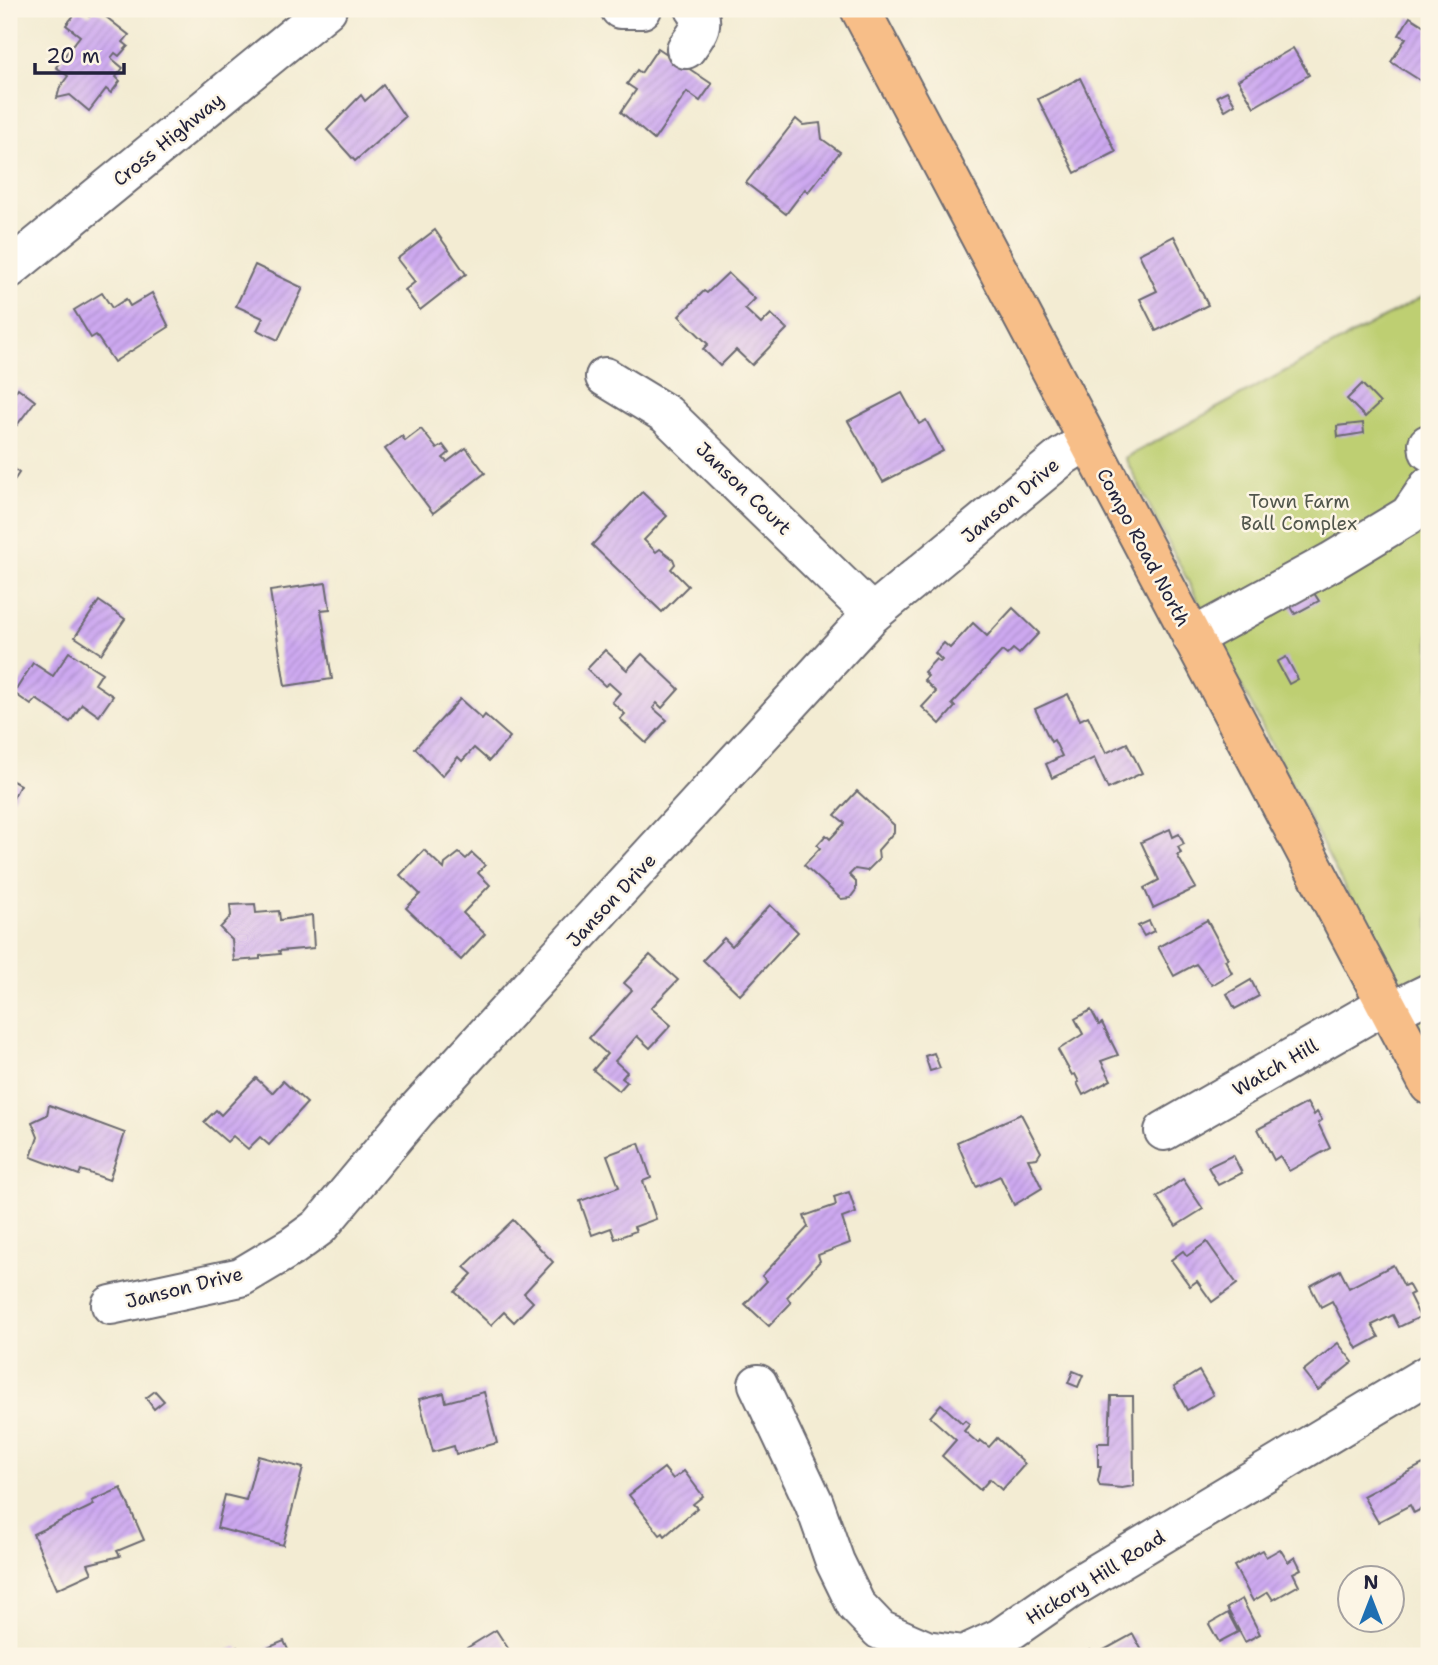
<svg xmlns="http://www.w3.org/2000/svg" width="1438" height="1665" viewBox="0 0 1438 1665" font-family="'Shantell Sans',sans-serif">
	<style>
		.green { fill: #becf72; stroke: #707856; stroke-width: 2 }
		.building { fill: url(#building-hatch) }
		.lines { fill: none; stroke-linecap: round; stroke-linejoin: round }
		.minor-casing { stroke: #6b6970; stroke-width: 42 }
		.major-casing { stroke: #6b6970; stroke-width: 42 }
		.minor { stroke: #fff; stroke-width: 38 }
		.major { stroke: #f7be88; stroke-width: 38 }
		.labels { text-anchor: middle; stroke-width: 5; stroke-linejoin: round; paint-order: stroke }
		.street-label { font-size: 19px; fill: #22223b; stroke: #fcf5e5 }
		.park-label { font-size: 19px; fill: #51564c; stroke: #fcf5e5 }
	</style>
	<defs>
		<pattern id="building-hatch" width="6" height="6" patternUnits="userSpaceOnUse" patternTransform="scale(1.75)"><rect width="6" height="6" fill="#cda9f0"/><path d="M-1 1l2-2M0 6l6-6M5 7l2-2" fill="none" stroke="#b091cf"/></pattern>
	</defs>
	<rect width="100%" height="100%" fill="#fcf5e5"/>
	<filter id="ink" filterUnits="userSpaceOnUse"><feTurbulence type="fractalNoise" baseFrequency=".0143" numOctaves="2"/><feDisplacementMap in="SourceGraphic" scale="14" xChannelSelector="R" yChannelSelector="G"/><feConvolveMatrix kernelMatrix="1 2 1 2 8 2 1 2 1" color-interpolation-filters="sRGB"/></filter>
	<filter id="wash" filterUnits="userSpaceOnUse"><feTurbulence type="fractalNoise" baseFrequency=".00686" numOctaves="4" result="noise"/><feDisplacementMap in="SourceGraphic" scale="28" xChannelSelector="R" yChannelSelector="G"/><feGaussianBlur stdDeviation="1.57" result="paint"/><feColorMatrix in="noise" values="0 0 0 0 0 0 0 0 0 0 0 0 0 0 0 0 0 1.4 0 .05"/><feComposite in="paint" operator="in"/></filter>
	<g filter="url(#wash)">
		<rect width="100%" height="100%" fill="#f3ecd3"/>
		<!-- green -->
		<path class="green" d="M1429,293V1053L1125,458Z"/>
		<g id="blocks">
			<!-- building -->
			<g class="building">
				<path d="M79,9L89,16L96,9L129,35L123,42L128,46L119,56L115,53L111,58L123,68L116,77L120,81L111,93L106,89L89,111L70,95L57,98L60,87L68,76L56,67L80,36L66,25Z"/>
				<path d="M1410,17L1429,29V86L1391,62L1406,38L1399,35Z"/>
				<path d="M658,48L712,84L700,101L687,92L654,140L621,112L636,90L627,84L637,70L641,73Z"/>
				<path d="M1293,48L1309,75L1254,107L1238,80Z"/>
				<path d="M1080,78L1116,152L1075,173L1038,99Z"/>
				<path d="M383,85L405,117L355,161L327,130L361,95L365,101Z"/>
				<path d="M1227,91L1235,104L1225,110L1217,96Z"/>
				<path d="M796,119L803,125L820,123L822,139L840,152L808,192L805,189L786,214L746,183Z"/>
				<path d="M435,230L466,274L420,310L405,290L415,282L397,259Z"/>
				<path d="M1174,236L1208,305L1156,331L1140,299L1157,291L1139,254Z"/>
				<path d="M255,265L303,288L278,340L257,330L263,318L236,306Z"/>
				<path d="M728,273L755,299L745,309L761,324L771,314L787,329L752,365L736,350L720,366L703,349L708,344L679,316L704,291L707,293Z"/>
				<path d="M102,293L112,308L126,299L130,306L152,293L169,327L114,362L96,335L91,338L74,310Z"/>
				<path d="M1362,384L1380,403L1365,417L1347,399Z"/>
				<path d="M18,388L35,401L17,425L9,419V400Z"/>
				<path d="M902,393L919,424L926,420L943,451L883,482L848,421Z"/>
				<path d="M1363,423L1364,433L1338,437L1337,426Z"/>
				<path d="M421,429L437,449L443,445L449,453L443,458L447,462L466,448L485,473L433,513L385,449L402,436L405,441Z"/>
				<path d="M9,465L19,473L9,488Z"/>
				<path d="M642,492L667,516L644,540L656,552L660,549L673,559L675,564L671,569L688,586L662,612L592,545Z"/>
				<path d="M326,583L330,609L321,610L332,679L285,686L270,591Z"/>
				<path d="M1314,593L1319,601L1295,614L1290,605Z"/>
				<path d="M99,601L125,619L101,654L75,637Z"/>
				<path d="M1013,608L1039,633L1019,654L1013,649L1007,655L1002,651L952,704L955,707L940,724L922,707L936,692L924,680L928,676L924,672L936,659L940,662L942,660L935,653L944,643L950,648L973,623L987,636Z"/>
				<path d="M605,650L627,670L642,654L679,689L662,708L657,703L653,708L667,720L646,743L620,719L625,714L612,702L620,693L609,683L605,686L587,669Z"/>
				<path d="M69,652L102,673L95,684L113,696L99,716L82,704L70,722L36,699L31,705L14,693L33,663L53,676Z"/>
				<path d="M1286,657L1298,679L1289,684L1277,662Z"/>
				<path d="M1068,694L1080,720L1088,716L1106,753L1127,743L1142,773L1108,789L1094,758L1052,778L1046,764L1062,756L1054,740L1051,742L1035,709Z"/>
				<path d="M460,699L482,719L485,715L510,737L489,761L474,748L462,761L458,757L442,776L415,748Z"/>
				<path d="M9,779L20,785L9,806Z"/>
				<path d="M857,791L894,825V832L878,850L879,859L867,871L855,869L849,875L856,882V890L850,898L841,899L804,865L820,848L817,845L826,835L830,839L845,823L835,815Z"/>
				<path d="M1170,829L1173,837L1179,834L1184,844L1178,847L1181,853L1177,855L1196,888L1153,908L1144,888L1159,880L1141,842Z"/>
				<path d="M424,850L444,869L445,864L459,853L466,859L472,853L485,865L478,873L490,885L463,913L485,934L461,960L406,908L420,894L400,875Z"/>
				<path d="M255,904L256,913L279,911L280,920L312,915L314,948L279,951L280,954L260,956V959L234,961L232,940L220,928L231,916L230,905Z"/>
				<path d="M770,905L798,932L740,995L703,960L724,938L732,946Z"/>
				<path d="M1207,920L1228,959L1225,960L1232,973L1212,985L1196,964L1174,976L1158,947Z"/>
				<path d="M1149,921L1154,931L1144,936L1138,926Z"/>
				<path d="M650,955L678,980L651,1008L671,1025L650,1048L637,1036L615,1061L627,1072L622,1078L627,1082L619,1091L593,1070L607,1054L589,1038L632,990L624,983Z"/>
				<path d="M1251,980L1259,996L1235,1009L1227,994Z"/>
				<path d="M1091,1010L1099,1025L1102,1023L1118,1055L1101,1061L1111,1080L1083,1095L1077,1083L1079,1082L1075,1074L1072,1075L1058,1050L1083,1034L1075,1019Z"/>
				<path d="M934,1053L940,1068L930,1071L925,1056Z"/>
				<path d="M256,1078L272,1093L283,1081L307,1103L269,1145L260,1137L248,1149L233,1136L227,1142L204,1122L216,1110L221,1115Z"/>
				<path d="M1307,1103L1314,1115L1317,1112L1322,1120L1318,1123L1330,1148L1289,1171L1280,1156L1274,1160L1258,1129Z"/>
				<path d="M49,1105L125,1133L109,1180L81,1170L79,1175L31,1157L38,1137L32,1122L47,1115Z"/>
				<path d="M1021,1114L1041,1152L1037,1158L1028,1159L1042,1188L1014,1205L1000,1176L976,1187L957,1142Z"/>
				<path d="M639,1143L651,1178L643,1181L656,1219L634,1227L636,1231L615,1239L611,1228L592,1235L580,1201L619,1187L607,1155Z"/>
				<path d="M1233,1155L1242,1173L1218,1185L1208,1167Z"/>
				<path d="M1183,1179L1203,1209L1176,1226L1157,1197Z"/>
				<path d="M849,1192L856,1213L842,1218L850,1243L818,1255L820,1261L787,1297L791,1303L769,1326L745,1304L767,1281L762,1276L808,1227L804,1216L836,1205L834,1197Z"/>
				<path d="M513,1220L553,1262L524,1293L533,1302L514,1322L504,1312L491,1325L455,1292L472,1274L464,1267Z"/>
				<path d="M1207,1242L1237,1284L1212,1302L1197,1281L1190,1286L1171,1260L1183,1251L1187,1256Z"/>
				<path d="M1393,1265L1404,1286L1408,1284L1413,1293L1409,1295L1420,1317L1399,1327L1393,1315L1372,1325L1379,1337L1357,1349L1332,1301L1321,1307L1310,1286L1340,1270L1349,1288Z"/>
				<path d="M1338,1343L1353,1362L1318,1390L1303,1371Z"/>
				<path d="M1073,1371L1083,1375L1078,1387L1068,1383Z"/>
				<path d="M1199,1371L1213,1395L1187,1410L1174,1386Z"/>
				<path d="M155,1391L164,1401L154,1409L146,1398Z"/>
				<path d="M484,1392L497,1443L456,1454L454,1446L433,1452L419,1399L444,1393L446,1402Z"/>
				<path d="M1111,1396H1133L1134,1486L1122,1488L1100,1486L1098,1481L1101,1466H1098V1443H1109Z"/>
				<path d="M941,1404L962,1423L965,1420L970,1424L964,1431L978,1443L980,1440L989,1447L997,1438L1025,1464L1002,1490L990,1479L980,1490L942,1456L956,1440L930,1417Z"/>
				<path d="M258,1456L303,1468L283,1545L217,1528L225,1495L246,1500Z"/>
				<path d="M1423,1464L1425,1467L1429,1465L1427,1495L1429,1505L1414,1513L1410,1505L1378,1522L1363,1496Z"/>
				<path d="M664,1468L673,1479L684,1471L703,1496L693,1504L697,1508L665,1536L663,1533L660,1535L629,1495Z"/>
				<path d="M121,1488L144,1540L117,1551L120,1556L88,1564L92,1573L57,1589L33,1534L94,1505L92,1501Z"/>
				<path d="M1280,1549L1288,1562L1295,1557L1301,1569L1293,1573L1299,1585L1273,1600L1268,1592L1253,1601L1234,1566L1262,1550L1266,1557Z"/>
				<path d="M1242,1599L1260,1634L1245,1642L1227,1608Z"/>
				<path d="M1228,1613L1238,1632L1219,1642L1209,1624Z"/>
				<path d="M496,1630L513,1656H454Z"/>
				<path d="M1133,1634L1145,1656H1078L1090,1650L1093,1656Z"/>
				<path d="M284,1641L291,1656H248Z"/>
				<path d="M237,1647L241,1656H221L220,1654Z"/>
			</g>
		</g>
	</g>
	<g filter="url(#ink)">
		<use href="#blocks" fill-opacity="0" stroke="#6b6970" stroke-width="2"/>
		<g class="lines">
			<defs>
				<g id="minor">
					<path d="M620,9H642"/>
					<path d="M686,49C696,35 707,24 695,9"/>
					<path d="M9,269L327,9"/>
					<path d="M605,377L666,414L872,614"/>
					<path d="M1428,444L1429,451"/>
					<path d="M1192,638L1331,562L1409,515L1429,486"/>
					<path d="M1390,1012L1429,993"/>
					<path d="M1164,1131L1386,1004"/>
					<path d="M111,1305L241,1277L293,1246L319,1227L416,1111L872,614L1063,456L1087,441"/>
					<path d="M758,1384L814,1503L835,1562L856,1605L880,1630L926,1650L963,1655L1000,1638L1069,1590L1429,1374"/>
				</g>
				<path id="major" d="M860,9L1429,1085"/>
			</defs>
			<!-- minor casing -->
			<use href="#minor" class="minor-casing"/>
			<!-- major casing -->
			<use href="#major" class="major-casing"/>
			<!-- minor -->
			<use href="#minor" class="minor"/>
			<!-- major -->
			<use href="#major" class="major"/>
		</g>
	</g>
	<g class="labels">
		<!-- street labels -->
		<g class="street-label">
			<text transform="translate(168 139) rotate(-39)" y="7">Cross Highway</text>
			<text transform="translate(744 488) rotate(44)" y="7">Janson Court</text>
			<text transform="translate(1010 500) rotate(-40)" y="7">Janson Drive</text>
			<text transform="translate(1144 547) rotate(62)" y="7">Compo Road North</text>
			<text transform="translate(611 900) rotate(-47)" y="7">Janson Drive</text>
			<text transform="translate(1275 1067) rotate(-30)" y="7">Watch Hill</text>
			<text transform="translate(184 1287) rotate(-14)" y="7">Janson Drive</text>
			<text transform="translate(1095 1577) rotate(-32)" y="7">Hickory Hill Road</text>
		</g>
		<!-- park labels -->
		<g class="park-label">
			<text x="1299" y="508">Town Farm<tspan x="1299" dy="22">Ball Complex</tspan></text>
		</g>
	</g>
	<!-- margin -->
	<rect width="1438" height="1665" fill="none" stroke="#fcf5e5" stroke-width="35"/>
	<!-- north arrow -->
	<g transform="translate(1371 1599)"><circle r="33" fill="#fcf5e5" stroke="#a5a1a1" stroke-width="2"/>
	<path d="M0-5L12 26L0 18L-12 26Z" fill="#1f6fb2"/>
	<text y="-10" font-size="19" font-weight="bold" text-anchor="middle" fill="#22223b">N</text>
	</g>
	<!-- scale -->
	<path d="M35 63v10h89v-10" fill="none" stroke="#22223b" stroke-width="3.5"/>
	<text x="46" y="63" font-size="21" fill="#22223b" stroke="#fcf5e5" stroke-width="5" paint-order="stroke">20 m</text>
</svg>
